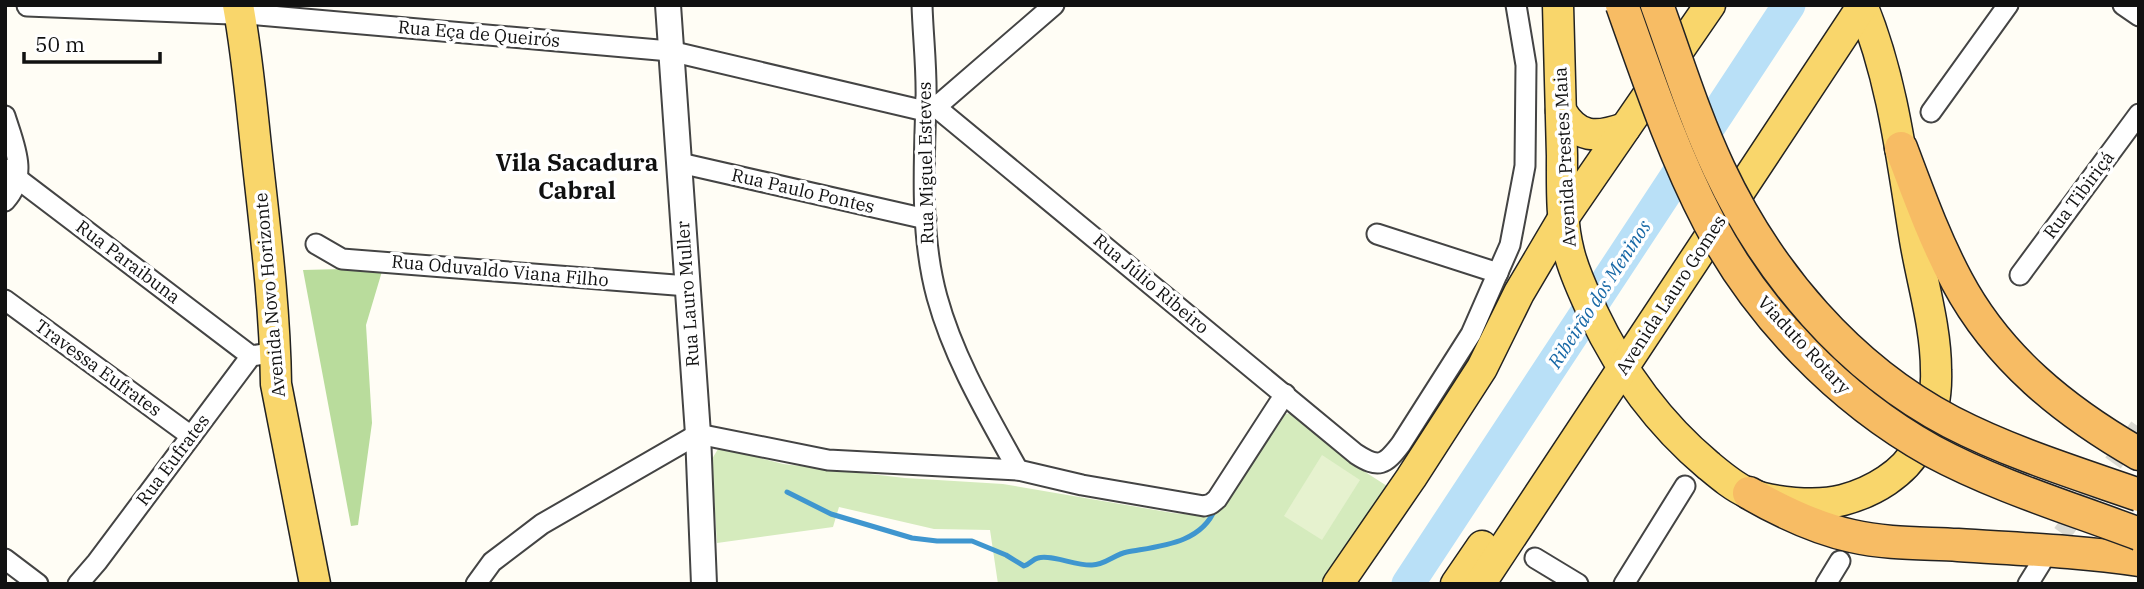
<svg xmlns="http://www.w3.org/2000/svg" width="2144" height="589" viewBox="0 0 2144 589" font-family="'IBM Plex Serif',serif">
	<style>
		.green { fill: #d5ebbd }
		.forest { fill: #b9dc9c }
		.pitch { fill: #e6f2cf }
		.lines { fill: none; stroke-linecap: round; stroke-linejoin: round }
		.stream { stroke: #3f96cf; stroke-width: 5 }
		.river { stroke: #b9e0f7; stroke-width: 33 }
		.minor-tunnel { stroke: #dbdad3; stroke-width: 19; stroke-dasharray: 19 10; stroke-linecap: butt }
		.minor-casing { stroke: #444; stroke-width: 23 }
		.tertiary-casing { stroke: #444; stroke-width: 28 }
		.primary-casing { stroke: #222; stroke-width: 33 }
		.trunk-casing { stroke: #222; stroke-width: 35 }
		.minor { stroke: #fff; stroke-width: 19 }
		.tertiary { stroke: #fff; stroke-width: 24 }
		.primary { stroke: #f9d66b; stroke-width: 30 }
		.trunk { stroke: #f7bc64; stroke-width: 32 }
		.trunk-bridge-casing { stroke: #222; stroke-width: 35; stroke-linecap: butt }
		.trunk-bridge { stroke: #f7bc64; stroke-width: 32 }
		.labels { text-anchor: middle; stroke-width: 7; stroke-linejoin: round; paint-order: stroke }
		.street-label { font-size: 18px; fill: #111; stroke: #fff }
		.water-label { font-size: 19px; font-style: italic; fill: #1768a6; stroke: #fff }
		.district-label { font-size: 24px; font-weight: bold; fill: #111; stroke: #fff }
	</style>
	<rect width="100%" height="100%" fill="#fffdf5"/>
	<!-- green -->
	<path class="green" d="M1295,413L1356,466L1387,486L1319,584H998L990,530L934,529L839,507L833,527L717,543L712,468V459L718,449H727L783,464L905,478L1003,484L1173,513L1195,515L1222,507L1284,414Z"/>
	<!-- forest -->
	<path class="forest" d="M383,268L366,325L372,423L358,525L351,526L303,270Z"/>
	<!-- pitch -->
	<path class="pitch" d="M1322,455L1360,480L1322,540L1284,516Z"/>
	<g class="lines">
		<!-- stream -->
		<path class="stream" d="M787,492L831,514L912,538L937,541H972L1006,555L1024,566C1030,564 1033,559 1038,558C1051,554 1076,566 1092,565C1105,565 1115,554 1127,552C1159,546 1201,544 1215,509"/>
		<!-- river -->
		<path class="river" d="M1408,584L1789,5"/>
		<!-- minor-tunnel -->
		<path class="minor-tunnel" d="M2045,557L2139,427"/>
		<defs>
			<g id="minor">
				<path d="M922,5C923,37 927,69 926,101C924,165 920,235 937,297C954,359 987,414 1018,470"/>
				<path d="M2123,5L2139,16"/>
				<path d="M27,6L259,15L670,51L925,111"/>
				<path d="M926,99L1356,454C1379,469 1385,465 1401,444L1471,334L1510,245L1525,166L1526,65L1516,5"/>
				<path d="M936,107L1054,5"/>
				<path d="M1931,112L2008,5"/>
				<path d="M5,116C14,145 29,175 5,201"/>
				<path d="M680,163L926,219"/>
				<path d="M5,169L251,356"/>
				<path d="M1377,234L1498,273"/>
				<path d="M316,244L342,259L688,286"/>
				<path d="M2020,275L2139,114"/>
				<path d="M5,300L191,436"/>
				<path d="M1535,558L1578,584"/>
				<path d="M5,559L38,584"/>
				<path d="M78,584L97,562L251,356L276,352"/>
				<path d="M476,584L492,562L542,524L698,434L828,460L1018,470L1082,485L1204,506L1211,504L1217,499L1285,394"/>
				<path d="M1624,584L1685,486"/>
				<path d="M1826,584L1840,561"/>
				<path d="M2028,584L2041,563"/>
			</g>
			<path id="tertiary" d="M668,5L698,434L704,584"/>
			<g id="primary">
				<path d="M238,5C248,58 252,112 258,165C266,237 275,311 276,384L315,584"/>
				<path d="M1558,5C1559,55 1561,106 1562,156C1562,187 1561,222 1569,252C1574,273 1584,293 1593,313C1621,372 1658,423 1708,465C1720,475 1734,487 1748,493C1772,503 1817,507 1843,500C1873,492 1904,474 1919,446C1932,424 1937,395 1936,370C1936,327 1922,282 1915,240C1902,161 1893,80 1862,5"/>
				<path d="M1561,111C1578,139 1596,138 1625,128"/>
				<path d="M1338,584L1411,478L1482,368L1519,293L1564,217L1710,5"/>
				<path d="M1456,584L1482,546"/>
				<path d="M1480,584L1863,5"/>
			</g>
			<g id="trunk">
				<path d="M1901,148C1918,193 1934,238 1957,281C1998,358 2064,411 2139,454"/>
				<path d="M1749,493C1782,512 1815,528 1852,536C1887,544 1923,543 1958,545C2019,549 2079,551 2139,560"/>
			</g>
		</defs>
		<!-- minor casing -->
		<use href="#minor" class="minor-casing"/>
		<!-- tertiary casing -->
		<use href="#tertiary" class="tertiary-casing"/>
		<!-- primary casing -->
		<use href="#primary" class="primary-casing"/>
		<!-- trunk casing -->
		<use href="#trunk" class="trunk-casing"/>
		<!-- minor -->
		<use href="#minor" class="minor"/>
		<!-- tertiary -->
		<use href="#tertiary" class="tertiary"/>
		<!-- primary -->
		<use href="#primary" class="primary"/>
		<!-- trunk -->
		<use href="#trunk" class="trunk"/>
		<defs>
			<g id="trunk-bridge">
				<path d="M1622,5C1648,78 1673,153 1709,222C1758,315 1839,399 1932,451C1997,486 2070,508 2139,534"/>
				<path d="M1657,5C1677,60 1694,116 1719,169C1768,273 1848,368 1951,422C2011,453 2076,473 2139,495"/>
			</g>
		</defs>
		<!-- trunk-bridge casing -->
		<use href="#trunk-bridge" class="trunk-bridge-casing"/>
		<!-- trunk-bridge -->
		<use href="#trunk-bridge" class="trunk-bridge"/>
	</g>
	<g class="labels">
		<!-- street labels -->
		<g class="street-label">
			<text transform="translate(479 34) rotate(5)" y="6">Rua Eça de Queirós</text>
			<text transform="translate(1565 157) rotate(-93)" y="6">Avenida Prestes Maia</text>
			<text transform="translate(926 163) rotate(-91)" y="6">Rua Miguel Esteves</text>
			<text transform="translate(803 191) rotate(13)" y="6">Rua Paulo Pontes</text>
			<text transform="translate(2079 195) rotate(-53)" y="6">Rua Tibiriçá</text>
			<text transform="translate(128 262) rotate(37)" y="6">Rua Paraibuna</text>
			<text transform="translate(500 271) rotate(5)" y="6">Rua Oduvaldo Viana Filho</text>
			<text transform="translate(1151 284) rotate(40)" y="6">Rua Júlio Ribeiro</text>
			<text transform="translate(688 294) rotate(-94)" y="6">Rua Lauro Muller</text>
			<text transform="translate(270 295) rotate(-95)" y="6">Avenida Novo Horizonte</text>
			<text transform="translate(1671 295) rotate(-57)" y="6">Avenida Lauro Gomes</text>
			<text transform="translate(1804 345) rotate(47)" y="6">Viaduto Rotary</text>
			<text transform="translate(98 368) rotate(36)" y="6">Travessa Eufrates</text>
			<text transform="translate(173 460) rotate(-53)" y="6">Rua Eufrates</text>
		</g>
		<!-- water labels -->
		<g class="water-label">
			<text transform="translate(1599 294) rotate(-57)" y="7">Ribeirão dos Meninos</text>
		</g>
		<!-- district labels -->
		<g class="district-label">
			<text x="577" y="171">Vila Sacadura<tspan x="577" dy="28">Cabral</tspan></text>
		</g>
	</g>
	<!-- border -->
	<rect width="2144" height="589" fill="none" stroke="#111111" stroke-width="14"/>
	<!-- scale -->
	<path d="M24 52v10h136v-10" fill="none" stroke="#111111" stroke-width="3.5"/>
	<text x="35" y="52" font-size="21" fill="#111111" stroke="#ffffff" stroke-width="5" paint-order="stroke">50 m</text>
</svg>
